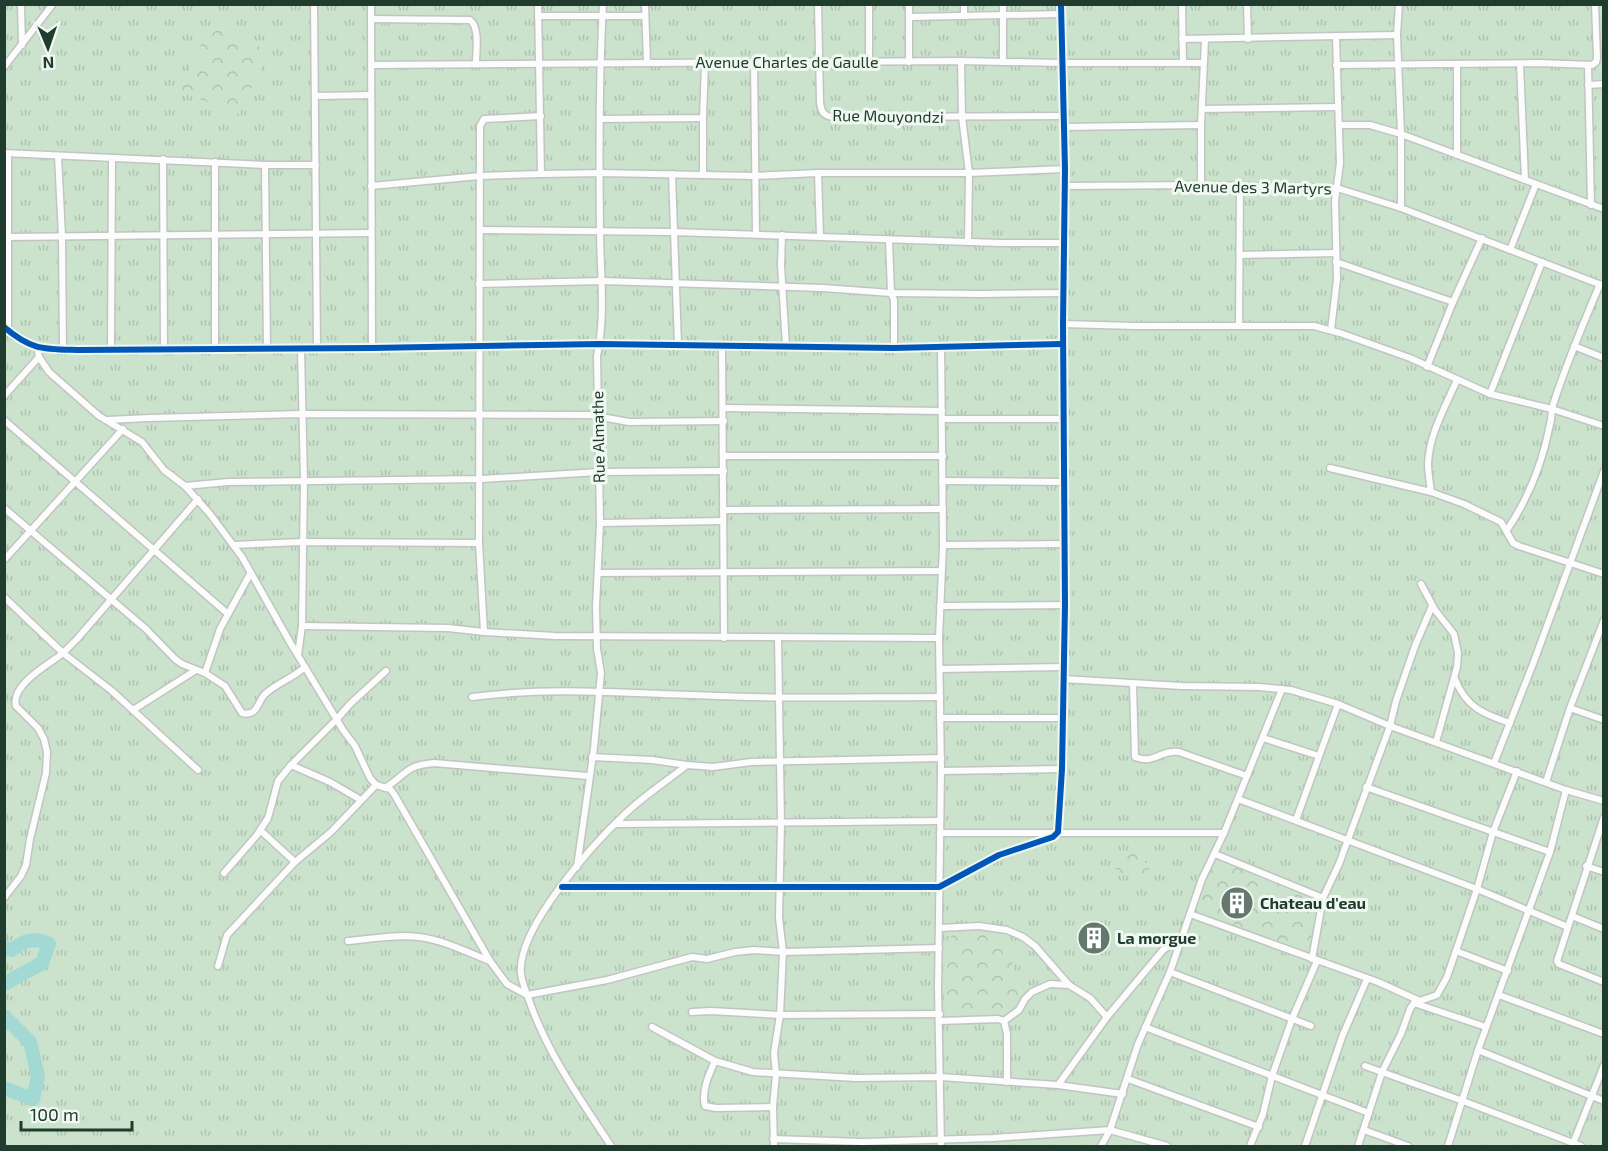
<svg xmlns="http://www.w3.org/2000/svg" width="1608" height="1151" viewBox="0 0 1608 1151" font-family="'Exo 2',sans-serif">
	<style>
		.grass { fill: url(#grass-tufts) }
		.forest { fill: url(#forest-crowns) }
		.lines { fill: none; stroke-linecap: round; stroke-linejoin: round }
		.river { stroke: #a2d9d4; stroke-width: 14 }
		.street-casing { stroke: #c0c5c2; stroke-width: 9 }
		.street { stroke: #fbfcfb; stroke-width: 6 }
		.cycleway-casing { stroke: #f0f8f2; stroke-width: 10 }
		.cycleway { stroke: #0057b8; stroke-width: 6 }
		.labels { text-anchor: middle; stroke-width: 6; stroke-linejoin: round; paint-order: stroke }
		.street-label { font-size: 16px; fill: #203c2e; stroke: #f0f8f2 }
		.poi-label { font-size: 16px; font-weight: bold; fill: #203c2e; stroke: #f0f8f2; text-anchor: start }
	</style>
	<defs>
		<pattern id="grass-tufts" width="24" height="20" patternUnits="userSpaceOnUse" patternTransform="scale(1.5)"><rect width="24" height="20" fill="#cbe2cd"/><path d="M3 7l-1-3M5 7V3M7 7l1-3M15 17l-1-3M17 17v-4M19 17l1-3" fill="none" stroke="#aec3b0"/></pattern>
		<pattern id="forest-crowns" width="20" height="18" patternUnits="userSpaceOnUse" patternTransform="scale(1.5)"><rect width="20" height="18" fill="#cbe2cd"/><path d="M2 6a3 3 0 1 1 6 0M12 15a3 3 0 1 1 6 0" fill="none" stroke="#aec3b0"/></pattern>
	</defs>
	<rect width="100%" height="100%" fill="#e3e8e5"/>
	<!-- grass -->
	<rect class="grass" x="5" y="5" width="1598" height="1141"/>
	<!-- forest -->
	<g class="forest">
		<path d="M210,25L269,51L239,114L179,91Z"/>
		<path d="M1117,851C1138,853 1143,856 1152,875H1115Z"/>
		<path d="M1216,856L1321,899L1310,955L1193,912Z"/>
		<path d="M988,930L1002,932C1007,958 1024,980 1019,1007L1001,1016H944L943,948L953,934Z"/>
	</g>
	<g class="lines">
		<!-- river -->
		<g class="river">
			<path d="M4,948L12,950C25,940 33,937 49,944L42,963L4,984"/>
			<path d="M4,1016L30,1042L38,1076L33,1099L4,1088"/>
		</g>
		<defs>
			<g id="street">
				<path d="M21,4L22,45"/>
				<path d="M314,4L317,348"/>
				<path d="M371,4L372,348"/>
				<path d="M538,4L541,174"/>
				<path d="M645,4L647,63"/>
				<path d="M818,4L820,102C821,111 823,116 833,117L1064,116"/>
				<path d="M964,4V16"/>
				<path d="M1182,4L1183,62"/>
				<path d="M1247,4L1248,39"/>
				<path d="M1399,4L1397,35L1401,134V208"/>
				<path d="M538,16H645"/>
				<path d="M910,17L1061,14"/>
				<path d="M371,19L470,20C480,28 476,51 476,63"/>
				<path d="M1182,39L1397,35"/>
				<path d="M961,61L962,117L969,173L968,242"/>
				<path d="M754,62L756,234"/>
				<path d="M869,62V4"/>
				<path d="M909,62V4"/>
				<path d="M1003,62V4"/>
				<path d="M1520,64L1525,180"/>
				<path d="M371,65L961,61L1062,63H1203"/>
				<path d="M1336,65L1539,63L1592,65L1596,62L1597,58L1595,4"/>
				<path d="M1457,65V155"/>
				<path d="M1588,65L1591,205"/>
				<path d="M4,67L53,4"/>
				<path d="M1588,85L1604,84"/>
				<path d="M316,96L371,95"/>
				<path d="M1202,109L1337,107"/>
				<path d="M703,118V175"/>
				<path d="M600,119L703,118L705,63"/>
				<path d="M1339,125H1370L1401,134L1604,209"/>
				<path d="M1064,127L1201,125"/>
				<path d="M4,153L265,165H316"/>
				<path d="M58,156L62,236L63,350"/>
				<path d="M163,159L164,349"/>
				<path d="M265,165L267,348"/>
				<path d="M818,173L820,236"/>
				<path d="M672,174L678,345"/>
				<path d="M1201,185V125L1205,40"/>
				<path d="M371,186L480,176L541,174L601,173L754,176L818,173H969L1065,169"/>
				<path d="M1065,186L1201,185L1337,188L1401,208L1604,286"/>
				<path d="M480,230L673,232L1000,243H1064"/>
				<path d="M782,235L781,265L786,346"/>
				<path d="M9,237L371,233"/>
				<path d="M889,240L891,293L894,300V348"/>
				<path d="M1510,250L1536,184"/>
				<path d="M1240,255L1336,253"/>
				<path d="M1336,262L1453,302"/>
				<path d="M479,284L603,281L823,288L891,293L980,294L1064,293"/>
				<path d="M1063,324L1135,326H1314L1340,333L1410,358L1490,394L1552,409L1604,426"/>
				<path d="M1239,325L1240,185"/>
				<path d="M4,327C31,350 43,349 77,350L372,348L600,344L894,348L1063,344"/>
				<path d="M8,330V154"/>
				<path d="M1331,330L1337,279L1335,201L1340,163L1336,37"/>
				<path d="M722,346L724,638"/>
				<path d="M1574,346L1604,358"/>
				<path d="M37,347L39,357L49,372L99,416L142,442L164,470L185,486L228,482L481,479L599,472L724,471"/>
				<path d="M215,349V162"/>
				<path d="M111,350L112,158"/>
				<path d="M1427,367L1453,302L1482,238"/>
				<path d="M1490,394L1542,262"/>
				<path d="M4,396L39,357"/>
				<path d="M724,408L942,411"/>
				<path d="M943,419H1064"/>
				<path d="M4,420L228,614"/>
				<path d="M108,420L149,418L301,414L590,415L629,422L724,421"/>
				<path d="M724,456H943"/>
				<path d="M1330,468L1431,492L1464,504L1501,522L1513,543L1519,546L1604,574"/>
				<path d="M942,481L1064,482"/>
				<path d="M185,486L210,514L242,557L291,644L343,730L355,746L370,778L376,785L390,789L394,794L490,961L507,984L527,995L607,980L692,957L707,959L735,952L754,950L783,952L939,948"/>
				<path d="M1431,492C1430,483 1428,473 1428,464C1429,435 1445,407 1457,380"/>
				<path d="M4,508L146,629L175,659L182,664L205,673L225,686L242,713C258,717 257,702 265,694C277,683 293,678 305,667"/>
				<path d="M723,510L943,509"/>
				<path d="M600,523L723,521"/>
				<path d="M1507,530C1528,499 1543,461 1550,424C1552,418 1551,411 1553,405C1566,364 1583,324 1600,284"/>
				<path d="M234,545L302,542L479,543"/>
				<path d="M943,545L1063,544"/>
				<path d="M4,560L123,429"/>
				<path d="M598,573L941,571"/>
				<path d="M1421,584L1435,610L1454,634L1458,653L1457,667L1436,742"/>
				<path d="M4,597L63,653L112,691L198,770"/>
				<path d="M940,606L1065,605"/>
				<path d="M302,626L448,628L484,632L555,636L939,638"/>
				<path d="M484,632L479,543L480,126L484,119L541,116"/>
				<path d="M298,655L302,626L304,481L301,349"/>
				<path d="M940,669L1064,667"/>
				<path d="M205,673L220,629L250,574"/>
				<path d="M1063,679L1182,686L1259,687L1291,690L1338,704L1390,726L1566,790L1604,801"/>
				<path d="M1455,679C1466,707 1483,714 1510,723"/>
				<path d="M1133,684L1135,757C1154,765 1161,749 1179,752L1247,776"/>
				<path d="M472,697C553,686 635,694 717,696C792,699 866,697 940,697"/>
				<path d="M1570,708L1604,720"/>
				<path d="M133,710L196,670"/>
				<path d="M940,718H1063"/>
				<path d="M1263,738L1319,756"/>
				<path d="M592,757L652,760L687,765"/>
				<path d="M1494,763L1533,664L1604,471"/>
				<path d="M291,765L330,782L361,800"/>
				<path d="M941,771L1062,769"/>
				<path d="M1546,782L1570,708L1604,620"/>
				<path d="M1366,787L1550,852"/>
				<path d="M385,788C408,774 403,766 434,763L588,776"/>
				<path d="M1238,799L1477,889L1568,927"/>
				<path d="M1604,817L1557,961L1559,964L1604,982"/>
				<path d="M1296,820L1338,704"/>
				<path d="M616,824L939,821"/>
				<path d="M260,830L295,862"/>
				<path d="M940,833H1224"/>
				<path d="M1215,854L1323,898L1339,864L1390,726L1396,701L1415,646L1432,606"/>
				<path d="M1586,866L1604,872"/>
				<path d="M577,867L594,748L601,673L597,649L596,606L600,523L597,356C606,314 600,271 600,229C599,154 599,79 603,4"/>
				<path d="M224,873L257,835L268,818L278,781L291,765L337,719L350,704L386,671"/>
				<path d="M562,887H939L999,855L1053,837L1058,832L1062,769L1065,605L1063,324L1065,169L1061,4"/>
				<path d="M4,898L21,876L26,865L30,839L46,773L47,752L44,739L38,728L16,706C11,687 42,668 55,659C63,654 70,646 77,639L198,499"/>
				<path d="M1190,914L1378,982L1420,1001"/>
				<path d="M1572,916L1604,929"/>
				<path d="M939,928L979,926L1007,930L1023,937L1035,946L1069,985L1090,998L1107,1017"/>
				<path d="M348,941C371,939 396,934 419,937C443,940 467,952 490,961"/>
				<path d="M1456,951L1508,971"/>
				<path d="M1312,959L1323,898"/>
				<path d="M218,966L227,935L295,862L331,832L376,785"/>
				<path d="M1170,972L1311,1026"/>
				<path d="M1499,995L1604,1034"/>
				<path d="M1414,1003L1486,1027"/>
				<path d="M692,1012L711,1011L780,1015L940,1014"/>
				<path d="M940,1021L998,1019L1004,1021L1007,1034V1082"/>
				<path d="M1004,1021L1019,1010L1025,999L1032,992L1050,984L1069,985"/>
				<path d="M652,1027L715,1061L753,1072L856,1078L940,1077L1058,1085L1123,1094"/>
				<path d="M1145,1027L1369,1113"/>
				<path d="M1478,1050L1604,1101"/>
				<path d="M715,1061C709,1074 701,1092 705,1106L716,1108L773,1107"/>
				<path d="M1365,1066L1463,1101L1581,1146"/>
				<path d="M1128,1079L1259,1127"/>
				<path d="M1058,1085L1107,1017L1163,950L1181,937"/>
				<path d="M1364,1130L1408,1146"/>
				<path d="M773,1139L863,1142L993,1138L1110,1130L1167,1146"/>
				<path d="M611,1146C581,1100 547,1053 529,1000C526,991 522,983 521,974C516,929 594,843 626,813C645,795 667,781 687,765L713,767L751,762L941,758"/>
				<path d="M774,1146L773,1107L776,1074L774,1053L780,1015L783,952L779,918L781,823L778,638"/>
				<path d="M941,1146L938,988L941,771L939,638L943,545L941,347"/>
				<path d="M1101,1146L1110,1130L1138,1044L1170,972L1202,879L1224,833L1282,689"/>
				<path d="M1250,1146L1263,1114L1272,1076L1292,1019L1317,961"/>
				<path d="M1305,1146L1342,1037L1367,979"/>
				<path d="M1358,1146L1382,1072L1401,1034L1410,1009L1414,1003L1437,995L1447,977L1477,889L1493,832L1517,771"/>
				<path d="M1448,1146L1478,1050L1550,852L1566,790"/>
				<path d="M1572,1146L1604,1065"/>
			</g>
		</defs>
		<!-- street casing -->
		<use href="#street" class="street-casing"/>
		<!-- street -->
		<use href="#street" class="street"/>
		<defs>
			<g id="cycleway">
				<path d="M4,327C31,350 43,349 77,350L372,348L600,344L894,348L1063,344"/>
				<path d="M562,887H939L999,855L1053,837L1058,832L1062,769L1065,605L1063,324L1065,169L1061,4"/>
			</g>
		</defs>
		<!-- cycleway casing -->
		<use href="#cycleway" class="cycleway-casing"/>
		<!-- cycleway -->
		<use href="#cycleway" class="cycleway"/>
	</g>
	<!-- icons -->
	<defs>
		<symbol id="building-disc" viewBox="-11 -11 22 22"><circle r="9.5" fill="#64786e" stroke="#f0f8f2"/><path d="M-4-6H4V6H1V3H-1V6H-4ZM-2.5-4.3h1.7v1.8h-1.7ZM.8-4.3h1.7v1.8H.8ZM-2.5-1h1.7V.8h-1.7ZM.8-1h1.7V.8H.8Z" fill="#fff"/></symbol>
	</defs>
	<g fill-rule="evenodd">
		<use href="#building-disc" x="1218" y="884" width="38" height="38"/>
		<use href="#building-disc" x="1075" y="919" width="38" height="38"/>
	</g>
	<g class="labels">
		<!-- street labels -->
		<g class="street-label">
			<text x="787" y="68">Avenue Charles de Gaulle</text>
			<text transform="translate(888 116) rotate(1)" y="6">Rue Mouyondzi</text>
			<text transform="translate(1253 187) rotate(1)" y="6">Avenue des 3 Martyrs</text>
			<text transform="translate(598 437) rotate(-91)" y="6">Rue Almathe</text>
		</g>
		<!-- poi labels -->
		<g class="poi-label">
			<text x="1260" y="909">Chateau d'eau</text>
			<text x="1117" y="944">La morgue</text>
		</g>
	</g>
	<!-- border -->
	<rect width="1608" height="1151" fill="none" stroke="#203c2e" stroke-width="12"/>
	<!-- north arrow -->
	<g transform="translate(48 48) rotate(178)" stroke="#f0f8f2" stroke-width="4.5" paint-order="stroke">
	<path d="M0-4.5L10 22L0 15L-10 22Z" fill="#203c2e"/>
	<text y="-9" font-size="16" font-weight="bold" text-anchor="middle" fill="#203c2e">N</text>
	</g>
	<!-- scale -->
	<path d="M21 1121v9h111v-9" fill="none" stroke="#203c2e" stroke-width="3"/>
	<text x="30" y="1121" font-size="18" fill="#203c2e" stroke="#f0f8f2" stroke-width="4.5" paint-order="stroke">100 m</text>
</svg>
